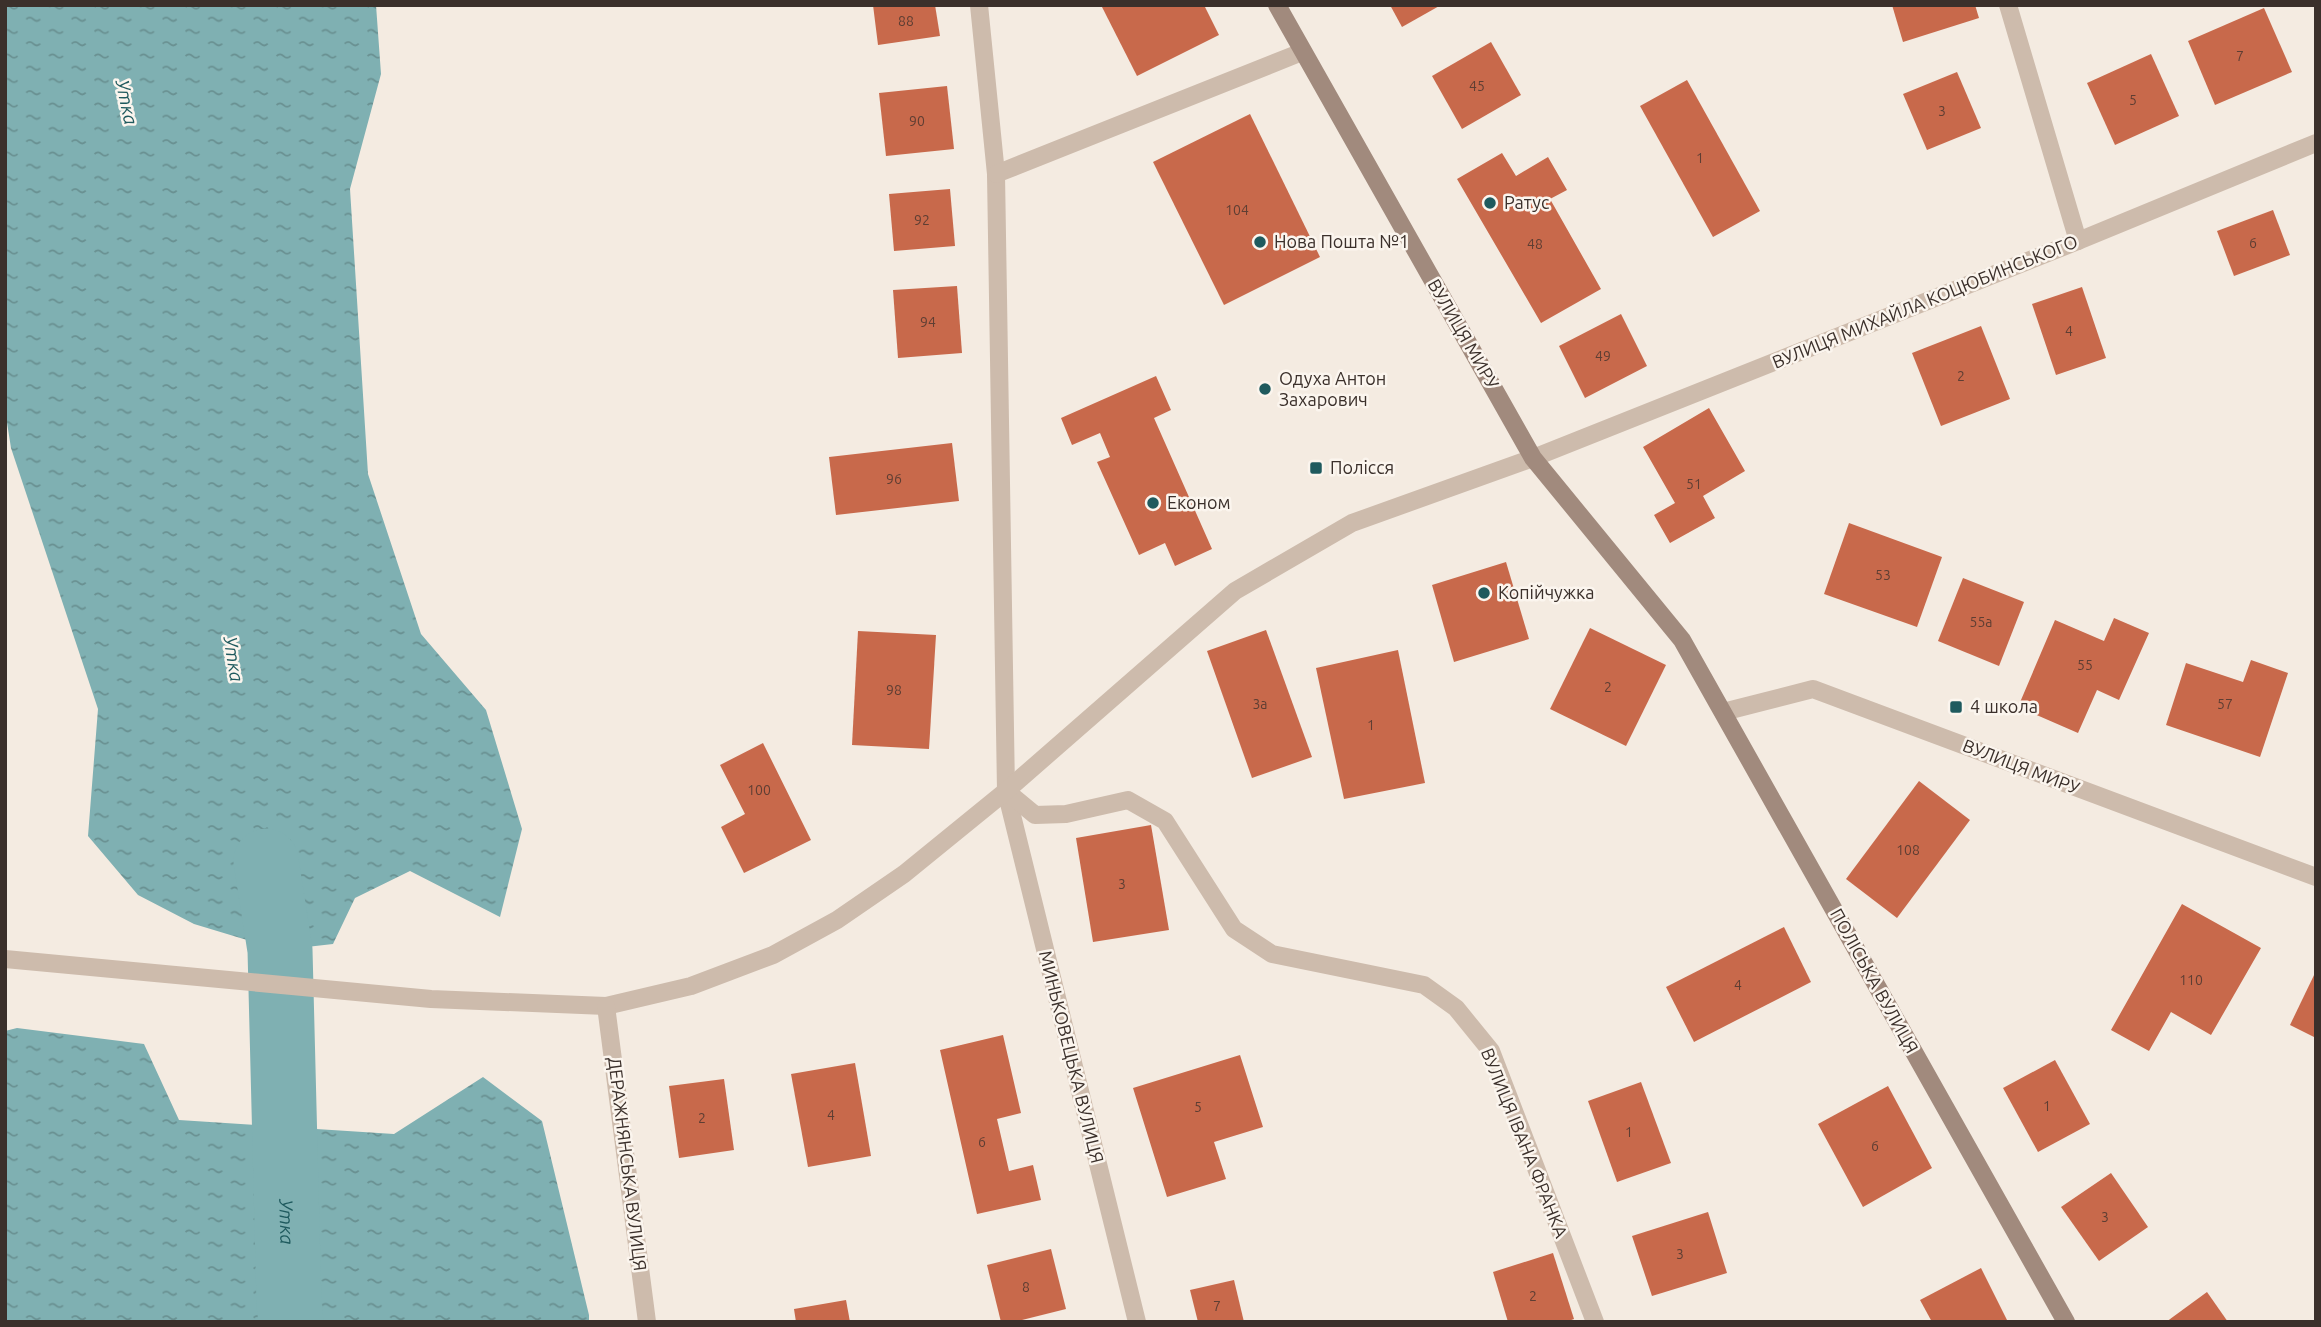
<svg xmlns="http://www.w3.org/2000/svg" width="2321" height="1327" viewBox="0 0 2321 1327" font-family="Ubuntu,sans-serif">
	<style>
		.water { fill: url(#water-ripples) }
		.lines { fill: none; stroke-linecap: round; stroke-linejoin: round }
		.river { stroke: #7fb0b2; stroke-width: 65 }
		.building { fill: #c8694b }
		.street { stroke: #cdbbac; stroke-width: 18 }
		.secondary { stroke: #a18a7d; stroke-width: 18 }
		.poi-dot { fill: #1f5a5e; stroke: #fbf5ee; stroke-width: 2.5 }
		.labels { text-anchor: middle; stroke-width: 5; stroke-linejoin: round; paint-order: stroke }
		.number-label { font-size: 14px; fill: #5e3e33 }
		.poi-label { font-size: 18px; fill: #3b302b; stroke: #fbf5ee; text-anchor: start }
		.street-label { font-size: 18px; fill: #3b302b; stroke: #fbf5ee }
		.water-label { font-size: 19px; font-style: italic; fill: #1f5a5e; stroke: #fbf5ee }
	</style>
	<defs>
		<pattern id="water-ripples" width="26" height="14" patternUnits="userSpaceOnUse" patternTransform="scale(1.75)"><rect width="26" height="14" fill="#7fb0b2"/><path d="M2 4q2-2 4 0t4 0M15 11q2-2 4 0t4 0" fill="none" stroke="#699091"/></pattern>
	</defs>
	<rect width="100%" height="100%" fill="#f4ebe1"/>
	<!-- water -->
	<g class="water">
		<path d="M5,5H376L381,74L350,189L368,474L421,634L486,710L522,829L500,917L410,871L355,898L333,944L280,950L194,924L138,895L88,836L98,709L11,448L5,410Z"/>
		<path d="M17,1028L144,1044L179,1120L394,1134L483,1077L542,1121L589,1315V1322H5V1031Z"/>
	</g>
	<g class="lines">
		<!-- river -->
		<path class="river" id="s1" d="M266,861L280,950L289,1304L291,1322"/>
	</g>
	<!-- building -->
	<g class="building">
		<path d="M873,5H935L940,36L878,45Z"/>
		<path d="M1101,5H1204L1219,35L1137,76Z"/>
		<path d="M1390,5H1441L1402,27Z"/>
		<path d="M1892,5H1975L1979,18L1903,42Z"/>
		<path d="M2264,8L2292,72L2215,105L2188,41Z"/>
		<path d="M1491,42L1521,95L1462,129L1432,76Z"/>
		<path d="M2151,54L2179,116L2115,145L2087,83Z"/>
		<path d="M1957,72L1981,128L1927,150L1903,94Z"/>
		<path d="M1687,80L1760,211L1713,237L1640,106Z"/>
		<path d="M947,86L954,149L886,156L879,93Z"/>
		<path d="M1250,114L1320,257L1224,305L1153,162Z"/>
		<path d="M1502,153L1516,176L1548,157L1567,190L1550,199L1601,289L1541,323L1457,179Z"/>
		<path d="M950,189L955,246L894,251L889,194Z"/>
		<path d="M2273,210L2290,255L2234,276L2217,231Z"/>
		<path d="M957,286L962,353L898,358L893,290Z"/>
		<path d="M2082,287L2106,358L2056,375L2032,304Z"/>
		<path d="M1621,314L1647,366L1585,398L1559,346Z"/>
		<path d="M1981,326L2010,399L1941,426L1912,353Z"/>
		<path d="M1156,376L1171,410L1154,418L1212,549L1175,566L1165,543L1139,555L1097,462L1110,457L1100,433L1072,445L1061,418Z"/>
		<path d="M1709,408L1745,471L1703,496L1715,518L1670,543L1654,515L1675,503L1643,447Z"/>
		<path d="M952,443L959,501L836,515L829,457Z"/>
		<path d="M1849,523L1942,557L1917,627L1824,594Z"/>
		<path d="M1506,562L1529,639L1454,662L1432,585Z"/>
		<path d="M1963,578L2024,602L1999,666L1938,641Z"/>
		<path d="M2114,618L2149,633L2119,700L2097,690L2078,733L2018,707L2055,620L2104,641Z"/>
		<path d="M1590,628L1666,665L1626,746L1550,709Z"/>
		<path d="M1266,630L1312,757L1252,778L1207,651Z"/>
		<path d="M858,631L936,635L929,749L852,745Z"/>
		<path d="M1398,650L1425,783L1344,799L1316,668Z"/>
		<path d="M2251,660L2288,673L2260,757L2166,725L2186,663L2243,682Z"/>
		<path d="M763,743L811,840L744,873L721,827L745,814L720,765Z"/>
		<path d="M1919,781L1970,820L1897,918L1846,879Z"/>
		<path d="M1151,825L1169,930L1093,942L1076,838Z"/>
		<path d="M2182,904L2261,948L2211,1035L2171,1012L2149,1051L2111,1030Z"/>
		<path d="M1784,927L1811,982L1694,1042L1666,987Z"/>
		<path d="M2316,971V1038L2290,1025Z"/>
		<path d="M1003,1035L1021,1113L997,1119L1009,1171L1033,1165L1041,1200L977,1214L940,1050Z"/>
		<path d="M1240,1055L1263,1127L1214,1142L1226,1179L1167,1197L1133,1088Z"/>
		<path d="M2055,1060L2090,1124L2038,1152L2003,1088Z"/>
		<path d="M855,1063L871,1156L808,1167L791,1074Z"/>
		<path d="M724,1079L734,1150L679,1158L669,1086Z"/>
		<path d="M1641,1082L1671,1163L1617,1182L1588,1101Z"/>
		<path d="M1888,1086L1932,1168L1863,1207L1818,1124Z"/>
		<path d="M2111,1173L2148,1227L2099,1261L2061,1207Z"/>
		<path d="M1708,1212L1727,1273L1652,1296L1632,1236Z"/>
		<path d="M1051,1249L1066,1309L1014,1322H1001L987,1265Z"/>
		<path d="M1553,1253L1574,1319L1566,1322H1508L1493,1272Z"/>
		<path d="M1981,1268L2008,1322H1932L1920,1300Z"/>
		<path d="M1234,1280L1244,1322H1198L1190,1290Z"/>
		<path d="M2207,1292L2228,1322H2166Z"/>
		<path d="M846,1300L850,1322H796L794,1309Z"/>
	</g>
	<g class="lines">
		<!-- street -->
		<g class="street">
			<path d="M979,5L996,174L1006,791L1137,1322"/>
			<path d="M2008,5L2078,241"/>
			<path d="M996,174L1302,52"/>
			<path d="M1723,712L1813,689L2316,877"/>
			<path d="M1006,791L1035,815L1066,814L1128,800L1165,821L1234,929L1272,954L1424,985L1456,1008L1491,1051L1595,1322"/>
			<path d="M5,959L431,999L606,1006L691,986L773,955L837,920L904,874L1006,791L1235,591L1352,523L1533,458L2078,241L2316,143"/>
			<path d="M606,1006L647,1322"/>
		</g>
		<!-- secondary -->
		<path class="secondary" d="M1277,5L1533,458L1682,640L2066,1322"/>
	</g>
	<!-- markers -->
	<g class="poi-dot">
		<circle cx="1490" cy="203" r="7"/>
		<circle cx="1260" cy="242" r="7"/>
		<circle cx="1265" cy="389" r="7"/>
		<rect x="1309" y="461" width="14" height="14" rx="3.5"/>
		<circle cx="1153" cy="503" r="7"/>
		<circle cx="1484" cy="593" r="7"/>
		<rect x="1949" y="700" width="14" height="14" rx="3.5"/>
	</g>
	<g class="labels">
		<!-- number labels -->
		<g class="number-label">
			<text x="906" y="26">88</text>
			<text x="2240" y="61">7</text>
			<text x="1477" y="91">45</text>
			<text x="2133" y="105">5</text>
			<text x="1942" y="116">3</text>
			<text x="917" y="126">90</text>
			<text x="1700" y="163">1</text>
			<text x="1237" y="215">104</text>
			<text x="922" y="225">92</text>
			<text x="2253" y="248">6</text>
			<text x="1535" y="249">48</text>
			<text x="928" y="327">94</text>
			<text x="2069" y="336">4</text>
			<text x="1603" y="361">49</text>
			<text x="1961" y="381">2</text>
			<text x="894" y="484">96</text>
			<text x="1694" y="489">51</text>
			<text x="1883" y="580">53</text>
			<text x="1981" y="627">55а</text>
			<text x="2085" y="670">55</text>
			<text x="1608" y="692">2</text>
			<text x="894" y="695">98</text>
			<text x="1260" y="709">3а</text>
			<text x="2225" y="709">57</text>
			<text x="1371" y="730">1</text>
			<text x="759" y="795">100</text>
			<text x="1908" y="855">108</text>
			<text x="1122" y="889">3</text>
			<text x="2191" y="985">110</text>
			<text x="1738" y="990">4</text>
			<text x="2047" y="1111">1</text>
			<text x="1198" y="1112">5</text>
			<text x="831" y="1120">4</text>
			<text x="702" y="1123">2</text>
			<text x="1629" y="1137">1</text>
			<text x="982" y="1147">6</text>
			<text x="1875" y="1151">6</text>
			<text x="2105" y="1222">3</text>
			<text x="1680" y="1259">3</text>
			<text x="1026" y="1292">8</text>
			<text x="1533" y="1301">2</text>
			<text x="1217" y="1311">7</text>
		</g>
		<!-- poi labels -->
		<g class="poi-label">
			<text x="1504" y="209">Ратус</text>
			<text x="1274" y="248">Нова Пошта №1</text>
			<text x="1279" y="385">Одуха Антон<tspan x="1279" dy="21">Захарович</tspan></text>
			<text x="1330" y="474">Полісся</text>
			<text x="1167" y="509">Економ</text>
			<text x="1498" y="599">Копійчужка</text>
			<text x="1970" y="713">4 школа</text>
		</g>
		<!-- street labels -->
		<g class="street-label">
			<text transform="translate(1925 302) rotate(-22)" y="6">ВУЛИЦЯ МИХАЙЛА КОЦЮБИНСЬКОГО</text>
			<text transform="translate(1463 334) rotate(60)" y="6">ВУЛИЦЯ МИРУ</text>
			<text transform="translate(2021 767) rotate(21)" y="6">ВУЛИЦЯ МИРУ</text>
			<text transform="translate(1874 981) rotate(61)" y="6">ПОЛІСЬКА ВУЛИЦЯ</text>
			<text transform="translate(1071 1057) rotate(76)" y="6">МИНЬКОВЕЦЬКА ВУЛИЦЯ</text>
			<text transform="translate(1524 1143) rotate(68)" y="6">ВУЛИЦЯ ІВАНА ФРАНКА</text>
			<text transform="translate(627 1164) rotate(83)" y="6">ДЕРАЖНЯНСЬКА ВУЛИЦЯ</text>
		</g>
		<!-- water labels -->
		<g class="water-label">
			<text transform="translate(127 102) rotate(78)" y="7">Утка</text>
			<text transform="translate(234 659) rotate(81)" y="7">Утка</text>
			<text dy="7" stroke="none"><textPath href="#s1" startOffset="362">Утка</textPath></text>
		</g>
	</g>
	<!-- border -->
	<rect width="2321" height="1327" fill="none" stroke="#3b302b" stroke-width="14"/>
</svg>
